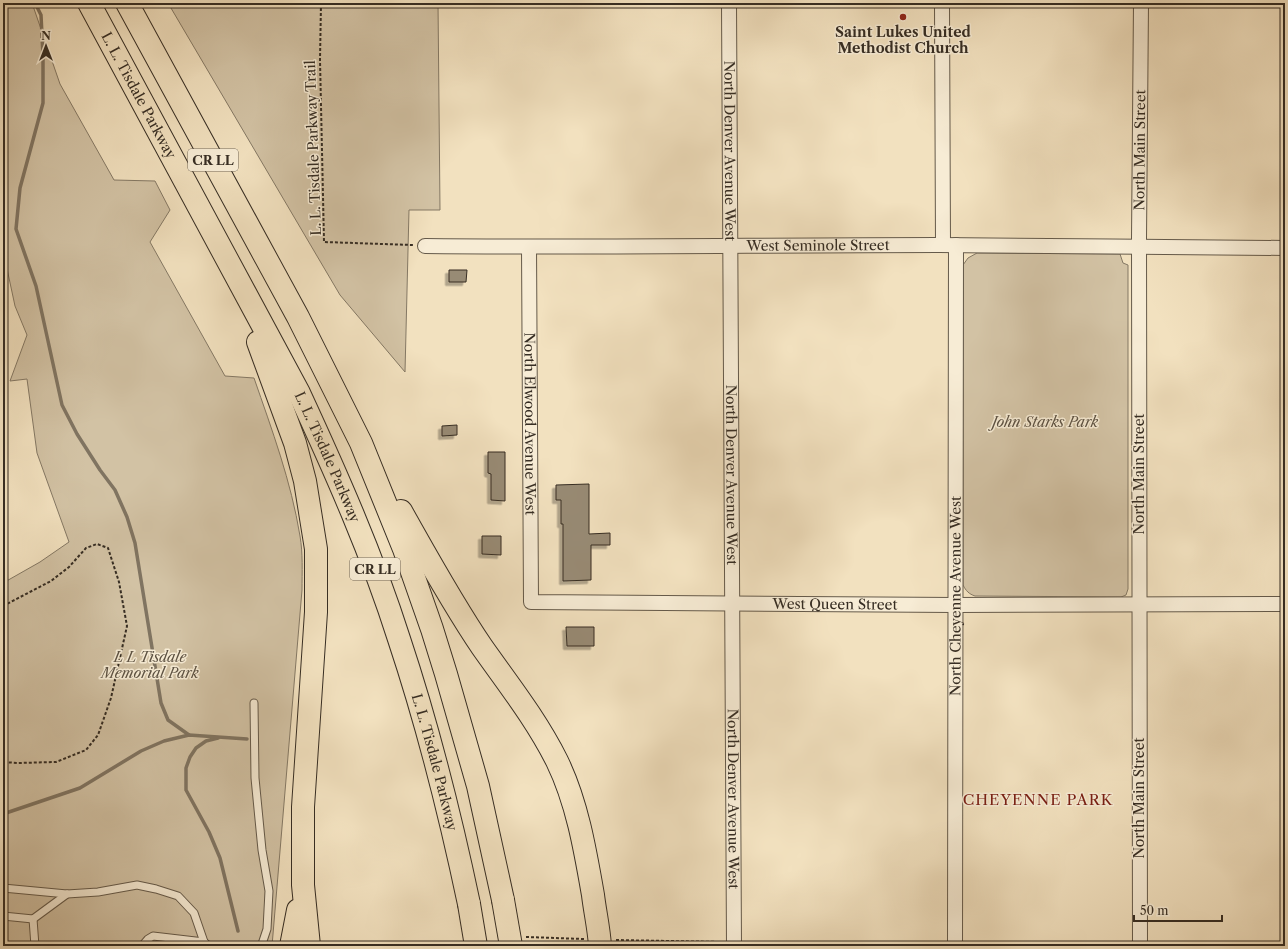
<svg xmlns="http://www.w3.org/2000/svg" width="1288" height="949" viewBox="0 0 1288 949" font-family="'Libre Caslon Text',serif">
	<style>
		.green { fill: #d2c2a4; stroke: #847864 }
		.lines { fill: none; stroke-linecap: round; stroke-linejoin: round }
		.stream { stroke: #807461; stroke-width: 3.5 }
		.building { fill: #988b74; stroke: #362d23; filter: url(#shadow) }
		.lane-casing { stroke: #655a4a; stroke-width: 9 }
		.street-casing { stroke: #655a4a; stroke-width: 16 }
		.highway-casing { stroke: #362d23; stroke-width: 24 }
		.path { stroke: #362d23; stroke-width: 2; stroke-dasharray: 3 2; stroke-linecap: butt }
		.lane { stroke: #f7ecd5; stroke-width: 7 }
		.street { stroke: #f7ecd5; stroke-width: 14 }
		.highway { stroke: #f2e1bf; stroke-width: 22 }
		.highway-bridge-casing { stroke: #362d23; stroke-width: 24; stroke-linecap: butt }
		.highway-bridge { stroke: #f2e1bf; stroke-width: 22 }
		.poi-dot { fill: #8f2418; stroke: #f7ecd5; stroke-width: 1.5 }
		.labels { text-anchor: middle; stroke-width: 3; stroke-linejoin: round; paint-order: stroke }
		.shield { fill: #f7ecd5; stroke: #706658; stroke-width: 1 }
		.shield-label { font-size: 13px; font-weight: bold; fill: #362d23 }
		.poi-label { font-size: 14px; font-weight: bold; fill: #362d23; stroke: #f7ecd5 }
		.street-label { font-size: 14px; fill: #362d23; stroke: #f7ecd5 }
		.park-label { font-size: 14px; font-style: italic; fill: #5d5243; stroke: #f7ecd5 }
		.neighbourhood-label { font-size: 15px; letter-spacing: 1px; fill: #7a1f14; stroke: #f7ecd5 }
	</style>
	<defs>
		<filter id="shadow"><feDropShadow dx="-3.5" dy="3.5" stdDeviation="0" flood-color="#0004"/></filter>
	</defs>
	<rect width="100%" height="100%" fill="#f2e1bf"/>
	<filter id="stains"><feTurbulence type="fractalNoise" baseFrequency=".005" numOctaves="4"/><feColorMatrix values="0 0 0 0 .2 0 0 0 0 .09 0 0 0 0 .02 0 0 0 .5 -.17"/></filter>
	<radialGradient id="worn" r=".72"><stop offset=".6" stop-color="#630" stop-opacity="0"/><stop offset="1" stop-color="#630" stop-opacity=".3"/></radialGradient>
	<!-- green -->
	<g class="green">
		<path d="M3,3H32L60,84L114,180L155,181L170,210L150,242L225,376L254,378C272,430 291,481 300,536C303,553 302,572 302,590L272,946H3V583L40,562L69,542L37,453L27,379L10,381L27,335L15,306L3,250Z"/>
		<path d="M168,3H438L440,210H409L405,372L340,295Z"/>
		<path d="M977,253L1120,254L1123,263L1128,265V589L1126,595L1121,597L975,596C969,594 966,591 963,585V265L968,258Z"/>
	</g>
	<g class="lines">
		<!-- stream -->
		<g class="stream">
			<path d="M35,3L41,15L43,56V103L20,188L16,229L36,286L62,405L77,434L100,470L115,490L127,517L135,543L161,703L168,720L189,735"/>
			<path d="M218,738L206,741L196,748L190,757L186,768V790L209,832L220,858L238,931"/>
			<path d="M3,814L80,788L141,751L164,741L189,735L247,739"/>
		</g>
	</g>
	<!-- building -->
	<g class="building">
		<path d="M449,270H467L466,282H449Z"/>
		<path d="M457,425V435L442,436V426Z"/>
		<path d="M488,452H505V501L491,500V474L488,473Z"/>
		<path d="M589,484V534L610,533V545H591V580L563,581V524H561V500H556V485Z"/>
		<path d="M482,536H501V555L482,554Z"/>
		<path d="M566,627H594V646H567Z"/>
	</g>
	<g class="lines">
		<defs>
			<g id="lane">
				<path d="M254,703L255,778L262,850L269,891L267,929L262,944L260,946"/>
				<path d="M3,888L67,894L98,892L137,885L156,889L178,896L194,913L204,942L209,946"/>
				<path d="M3,916L33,919L67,894"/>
				<path d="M33,919L35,946"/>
				<path d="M142,946L148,939L153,936L204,942L202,944"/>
			</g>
			<g id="street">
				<path id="s1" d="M729,3L734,946"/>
				<path d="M942,3L943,245"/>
				<path id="s2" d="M425,246C596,248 768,245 939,245C1054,245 1170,248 1285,248"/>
				<path id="s3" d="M529,247L531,602L955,605L1285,604"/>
				<path id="s4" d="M955,946L956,245"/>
				<path id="s5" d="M1140,946L1139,238L1141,3"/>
			</g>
			<g id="highway">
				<path id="s6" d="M89,3L299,393C336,473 372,554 399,639C428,726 450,814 469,904"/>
				<path d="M127,3L298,317L361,443L404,549L432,629L446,674L478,786L503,900"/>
				<path d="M258,342L295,443L305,481L316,549V612L303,807V885L309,946"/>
				<path d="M401,511C427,557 452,603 482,647C508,684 536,719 557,761C577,802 585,849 593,895C595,912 599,929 600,946"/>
				<path d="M291,946L298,910"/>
			</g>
		</defs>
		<!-- lane casing -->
		<use href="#lane" class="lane-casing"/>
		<!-- street casing -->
		<use href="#street" class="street-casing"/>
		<!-- highway casing -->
		<use href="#highway" class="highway-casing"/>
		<!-- path -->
		<g class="path">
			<path d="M321,3L320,60L324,242L413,245"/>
			<path d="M3,606L51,581L69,567L86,548L97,544L108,548L119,582L127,626L111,698L98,735L86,750L56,762L18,763L3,762"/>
			<path d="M526,937L584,939"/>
			<path d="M616,940L722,942"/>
			<path d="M746,942L871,943L942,946"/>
			<path d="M430,946L458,942"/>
		</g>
		<!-- lane -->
		<use href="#lane" class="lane"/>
		<!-- street -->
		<use href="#street" class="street"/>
		<!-- highway -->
		<use href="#highway" class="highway"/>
		<defs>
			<g id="highway-bridge">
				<path d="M503,900L511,946"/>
				<path d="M469,904L476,946"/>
			</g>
		</defs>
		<!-- highway-bridge casing -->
		<use href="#highway-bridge" class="highway-bridge-casing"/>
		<!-- highway-bridge -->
		<use href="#highway-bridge" class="highway-bridge"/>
	</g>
	<!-- markers -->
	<circle class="poi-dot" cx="903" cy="17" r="4"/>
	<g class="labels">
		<!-- shield labels -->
		<g class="shield">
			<rect x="188" y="149" width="50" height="22" rx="3"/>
			<rect x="350" y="558" width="50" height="22" rx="3"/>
		</g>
		<g class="shield-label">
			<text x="213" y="165">CR LL</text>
			<text x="375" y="574">CR LL</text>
		</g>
		<!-- poi labels -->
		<g class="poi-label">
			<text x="903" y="37">Saint Lukes United<tspan x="903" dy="16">Methodist Church</tspan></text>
		</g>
		<!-- street labels -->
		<g class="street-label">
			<text dy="5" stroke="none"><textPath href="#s6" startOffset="105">L. L. Tisdale Parkway</textPath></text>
			<text transform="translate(313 148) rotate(-92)" y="5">L. L. Tisdale Parkway Trail</text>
			<text dy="5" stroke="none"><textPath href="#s1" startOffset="148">North Denver Avenue West</textPath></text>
			<text dy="5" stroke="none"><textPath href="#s5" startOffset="796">North Main Street</textPath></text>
			<text dy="5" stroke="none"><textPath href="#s2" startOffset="393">West Seminole Street</textPath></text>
			<text dy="5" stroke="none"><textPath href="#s3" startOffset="177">North Elwood Avenue West</textPath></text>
			<text dy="5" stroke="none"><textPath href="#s6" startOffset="513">L. L. Tisdale Parkway</textPath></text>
			<text transform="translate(1139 474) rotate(-90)" y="5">North Main Street</text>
			<text dy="5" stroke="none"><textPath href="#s1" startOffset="472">North Denver Avenue West</textPath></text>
			<text dy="5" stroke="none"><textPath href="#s4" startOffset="350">North Cheyenne Avenue West</textPath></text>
			<text dy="5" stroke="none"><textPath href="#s3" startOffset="659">West Queen Street</textPath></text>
			<text dy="5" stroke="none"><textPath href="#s6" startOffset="837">L. L. Tisdale Parkway</textPath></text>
			<text dy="5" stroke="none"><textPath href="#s1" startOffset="796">North Denver Avenue West</textPath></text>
			<text transform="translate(1139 798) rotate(-90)" y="5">North Main Street</text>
		</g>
		<!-- park labels -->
		<g class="park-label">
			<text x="1045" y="427">John Starks Park</text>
			<text x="150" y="662">L L Tisdale<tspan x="150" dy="16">Memorial Park</tspan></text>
		</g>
		<!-- neighbourhood labels -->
		<g class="neighbourhood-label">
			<text x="1038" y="805">CHEYENNE PARK</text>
		</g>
	</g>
	<!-- margin -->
	<rect width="1288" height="949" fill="none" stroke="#f2e1bf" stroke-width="16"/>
	<rect x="4" y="4" width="1280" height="941" fill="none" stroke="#362d23" stroke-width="2"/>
	<rect x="8" y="8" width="1272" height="933" fill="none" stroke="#362d23"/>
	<!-- north arrow -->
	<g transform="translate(46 46)" stroke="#f7ecd5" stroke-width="3" paint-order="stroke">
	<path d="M0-3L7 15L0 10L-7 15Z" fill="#362d23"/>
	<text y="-6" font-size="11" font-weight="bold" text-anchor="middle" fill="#362d23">N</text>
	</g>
	<!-- scale -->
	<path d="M1134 915v6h88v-6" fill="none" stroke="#362d23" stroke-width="2"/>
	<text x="1140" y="915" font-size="12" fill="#362d23" stroke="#f7ecd5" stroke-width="3" paint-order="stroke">50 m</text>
	<rect width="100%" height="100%" filter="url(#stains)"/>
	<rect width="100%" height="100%" fill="url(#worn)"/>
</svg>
